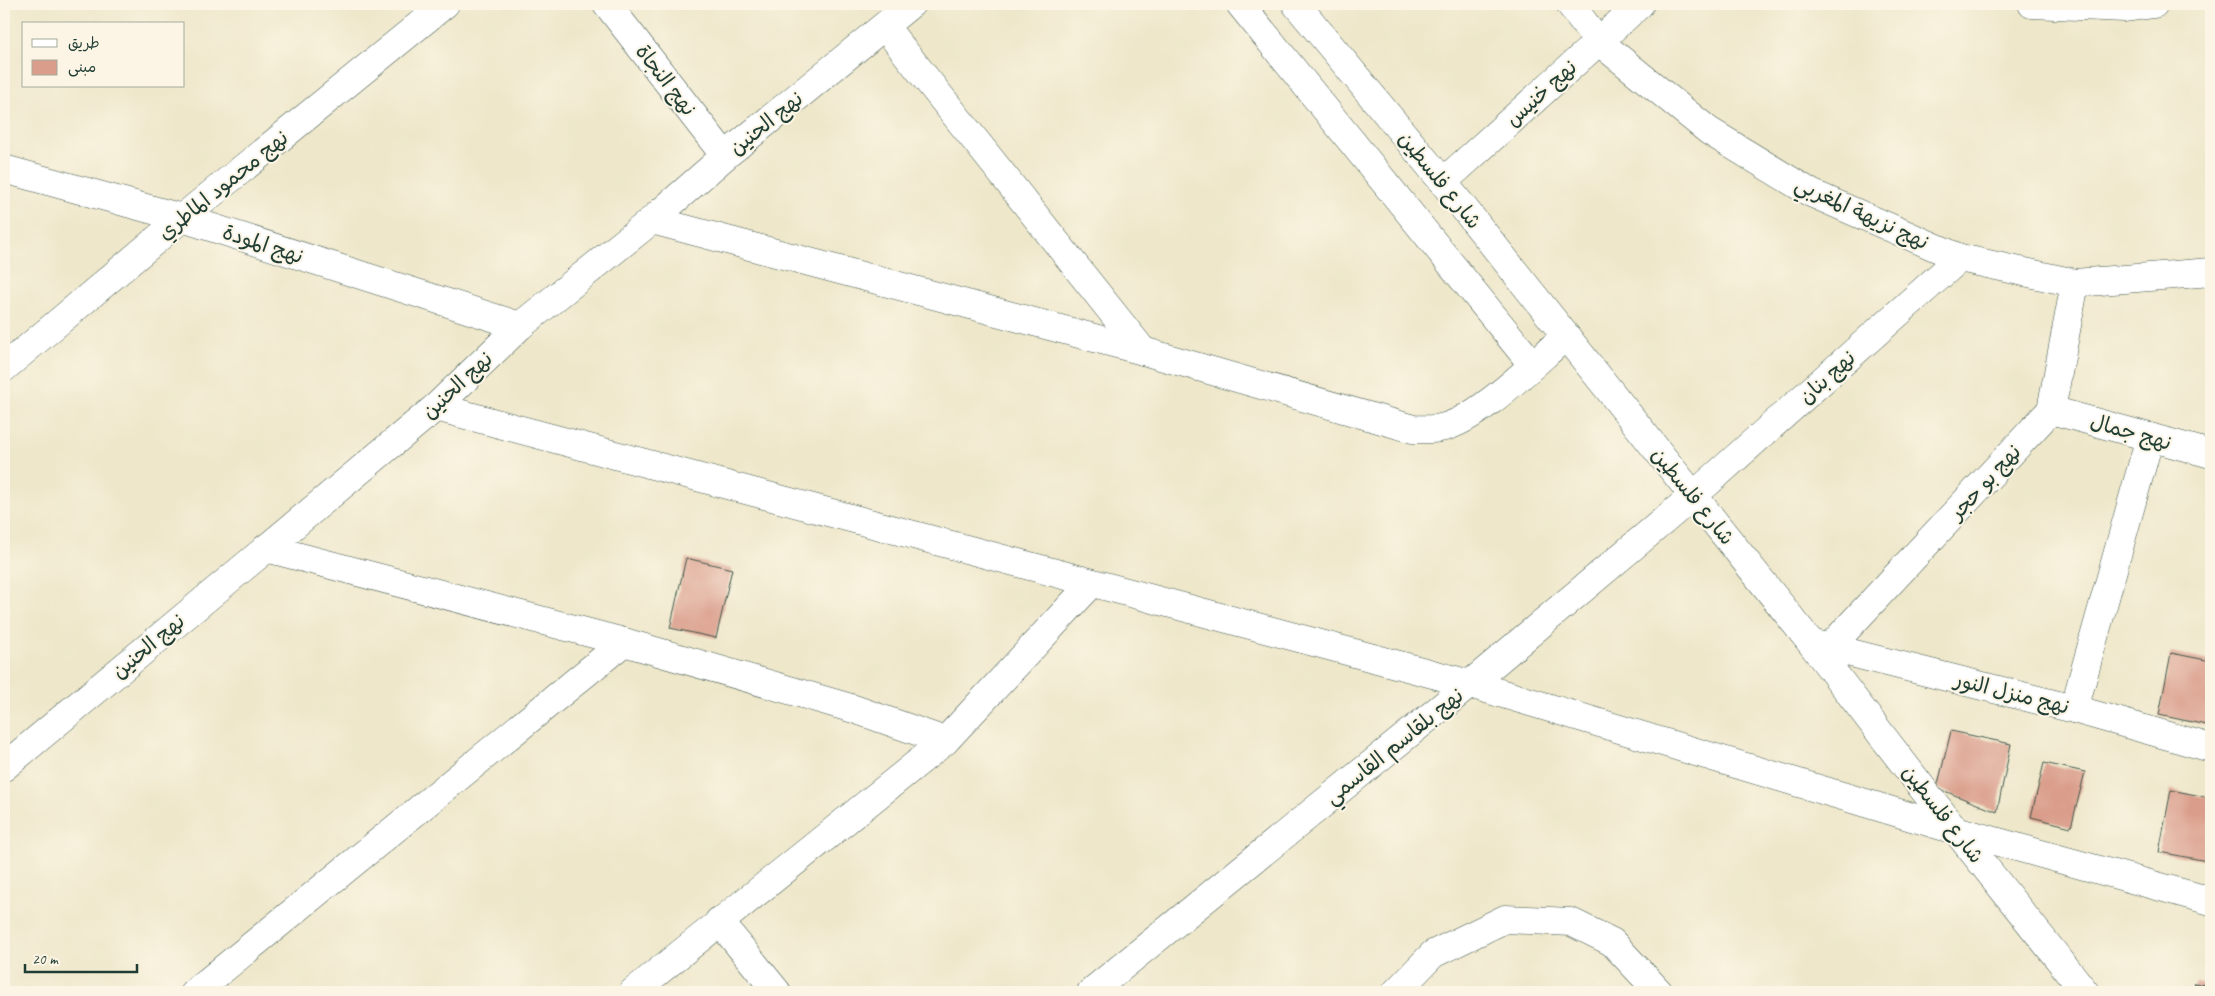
<svg xmlns="http://www.w3.org/2000/svg" width="2215" height="996" viewBox="0 0 2215 996" font-family="Caveat,'Playpen Sans Arabic',sans-serif">
	<style>
		.building { fill: #da9d8b }
		.lines { fill: none; stroke-linecap: round; stroke-linejoin: round }
		.minor-casing { stroke: #3e564a; stroke-width: 29 }
		.minor { stroke: #fff; stroke-width: 28 }
		.labels { text-anchor: middle; stroke-width: 4; stroke-linejoin: round; paint-order: stroke }
		.street-label { font-size: 21px; fill: #1f3d34; stroke: #fcf5e5 }
	</style>
	<rect width="100%" height="100%" fill="#fcf5e5"/>
	<filter id="ink" filterUnits="userSpaceOnUse"><feTurbulence type="fractalNoise" baseFrequency=".02" numOctaves="2"/><feDisplacementMap in="SourceGraphic" scale="10" xChannelSelector="R" yChannelSelector="G"/><feConvolveMatrix kernelMatrix="1 2 1 2 8 2 1 2 1" color-interpolation-filters="sRGB"/></filter>
	<filter id="wash" filterUnits="userSpaceOnUse"><feTurbulence type="fractalNoise" baseFrequency=".0096" numOctaves="4" result="noise"/><feDisplacementMap in="SourceGraphic" scale="20" xChannelSelector="R" yChannelSelector="G"/><feGaussianBlur stdDeviation="1.12" result="paint"/><feColorMatrix in="noise" values="0 0 0 0 0 0 0 0 0 0 0 0 0 0 0 0 0 1.4 0 .05"/><feComposite in="paint" operator="in"/></filter>
	<g filter="url(#wash)">
		<rect width="100%" height="100%" fill="#eee7ca"/>
		<g id="blocks">
			<!-- building -->
			<g class="building">
				<path d="M686,558L732,569L716,638L670,628Z"/>
				<path d="M2171,653L2211,661V726L2159,715Z"/>
				<path d="M1951,731L2011,744L1997,812L1937,788Z"/>
				<path d="M2044,763L2085,772L2071,827L2031,817Z"/>
				<path d="M2171,790L2211,798V841L2207,861L2159,852Z"/>
				<path d="M2195,983L2211,986V992H2192Z"/>
			</g>
		</g>
	</g>
	<g filter="url(#ink)">
		<use href="#blocks" fill-opacity="0" stroke="#3e564a" stroke-width="1"/>
		<g class="lines">
			<defs>
				<g id="minor">
					<path d="M607,4L725,156"/>
					<path d="M1240,4L1532,364"/>
					<path d="M1296,4L1443,182L1811,643L1930,798L2085,992"/>
					<path d="M1570,4L1598,41L1709,131L1811,193L1960,258L2075,283L2211,272"/>
					<path d="M2032,4L2125,8L2154,4"/>
					<path d="M885,27L1143,351"/>
					<path d="M4,169L182,218L520,326"/>
					<path d="M1443,182L1640,4"/>
					<path d="M652,220L1143,351L1413,429C1422,429 1432,430 1440,428C1477,422 1536,361 1566,336"/>
					<path d="M4,368L182,218L445,4"/>
					<path d="M436,407L1470,684L1955,830L2211,901"/>
					<path d="M2051,410L2211,454"/>
					<path d="M266,548L624,642L854,709L945,741"/>
					<path d="M1815,644L2074,709L2211,748"/>
					<path d="M1830,647L2051,410L2075,283"/>
					<path d="M2074,709L2150,437"/>
					<path d="M4,767L436,407L520,326L652,220L725,156L911,4"/>
					<path d="M719,921L777,992"/>
					<path d="M195,992L624,642"/>
					<path d="M633,992L945,741L1092,583"/>
					<path d="M1091,992L1470,684L1693,496L1960,258"/>
					<path d="M1396,992L1433,954L1505,919L1571,922L1612,942L1659,992"/>
				</g>
			</defs>
			<!-- minor casing -->
			<use href="#minor" class="minor-casing"/>
			<!-- minor -->
			<use href="#minor" class="minor"/>
		</g>
	</g>
	<g class="labels">
		<!-- street labels -->
		<g class="street-label">
			<text transform="translate(666 80) rotate(52)" y="7">نهج النجاة</text>
			<text transform="translate(1541 93) rotate(-42)" y="7">نهج خنيس</text>
			<text transform="translate(766 123) rotate(-39)" y="7">نهج الحنين</text>
			<text transform="translate(1440 180) rotate(51)" y="7">شارع فلسطين</text>
			<text transform="translate(223 185) rotate(-39)" y="7">نهج محمود الماطري</text>
			<text transform="translate(1862 213) rotate(25)" y="7">نهج نزيهة المغربي</text>
			<text transform="translate(263 244) rotate(18)" y="7">نهج المودة</text>
			<text transform="translate(1827 377) rotate(-42)" y="7">نهج بنان</text>
			<text transform="translate(457 385) rotate(-43)" y="7">نهج الحنين</text>
			<text transform="translate(2131 432) rotate(16)" y="7">نهج جمال</text>
			<text transform="translate(1985 482) rotate(-47)" y="7">نهج بو حجر</text>
			<text transform="translate(1693 496) rotate(51)" y="7">شارع فلسطين</text>
			<text transform="translate(148 646) rotate(-40)" y="7">نهج الحنين</text>
			<text transform="translate(2012 693) rotate(14)" y="7">نهج منزل النور</text>
			<text transform="translate(1394 746) rotate(-39)" y="7">نهج بلقاسم القاسمي</text>
			<text transform="translate(1943 814) rotate(52)" y="7">شارع فلسطين</text>
		</g>
	</g>
	<!-- margin -->
	<rect width="2215" height="996" fill="none" stroke="#fcf5e5" stroke-width="20"/>
	<!-- legend -->
	<rect x="22" y="22" width="162" height="65" fill="#fcf5e5" stroke="#a4ab9e"/>
	<rect x="32" y="39" width="25" height="8" fill="#ffffff" stroke="#a4ab9e"/>
	<text x="68" y="48" font-size="15" fill="#1f3d34">طريق</text>
	<rect x="32" y="60" width="25" height="15" fill="#da9d8b" stroke="#a4ab9e"/>
	<text x="68" y="72" font-size="15" fill="#1f3d34">مبنى</text>
	<!-- scale -->
	<path d="M25 964v8h112v-8" fill="none" stroke="#1f3d34" stroke-width="2.5"/>
	<text x="32" y="964" font-size="15" fill="#1f3d34" stroke="#fcf5e5" stroke-width="4" paint-order="stroke">20 m</text>
</svg>
